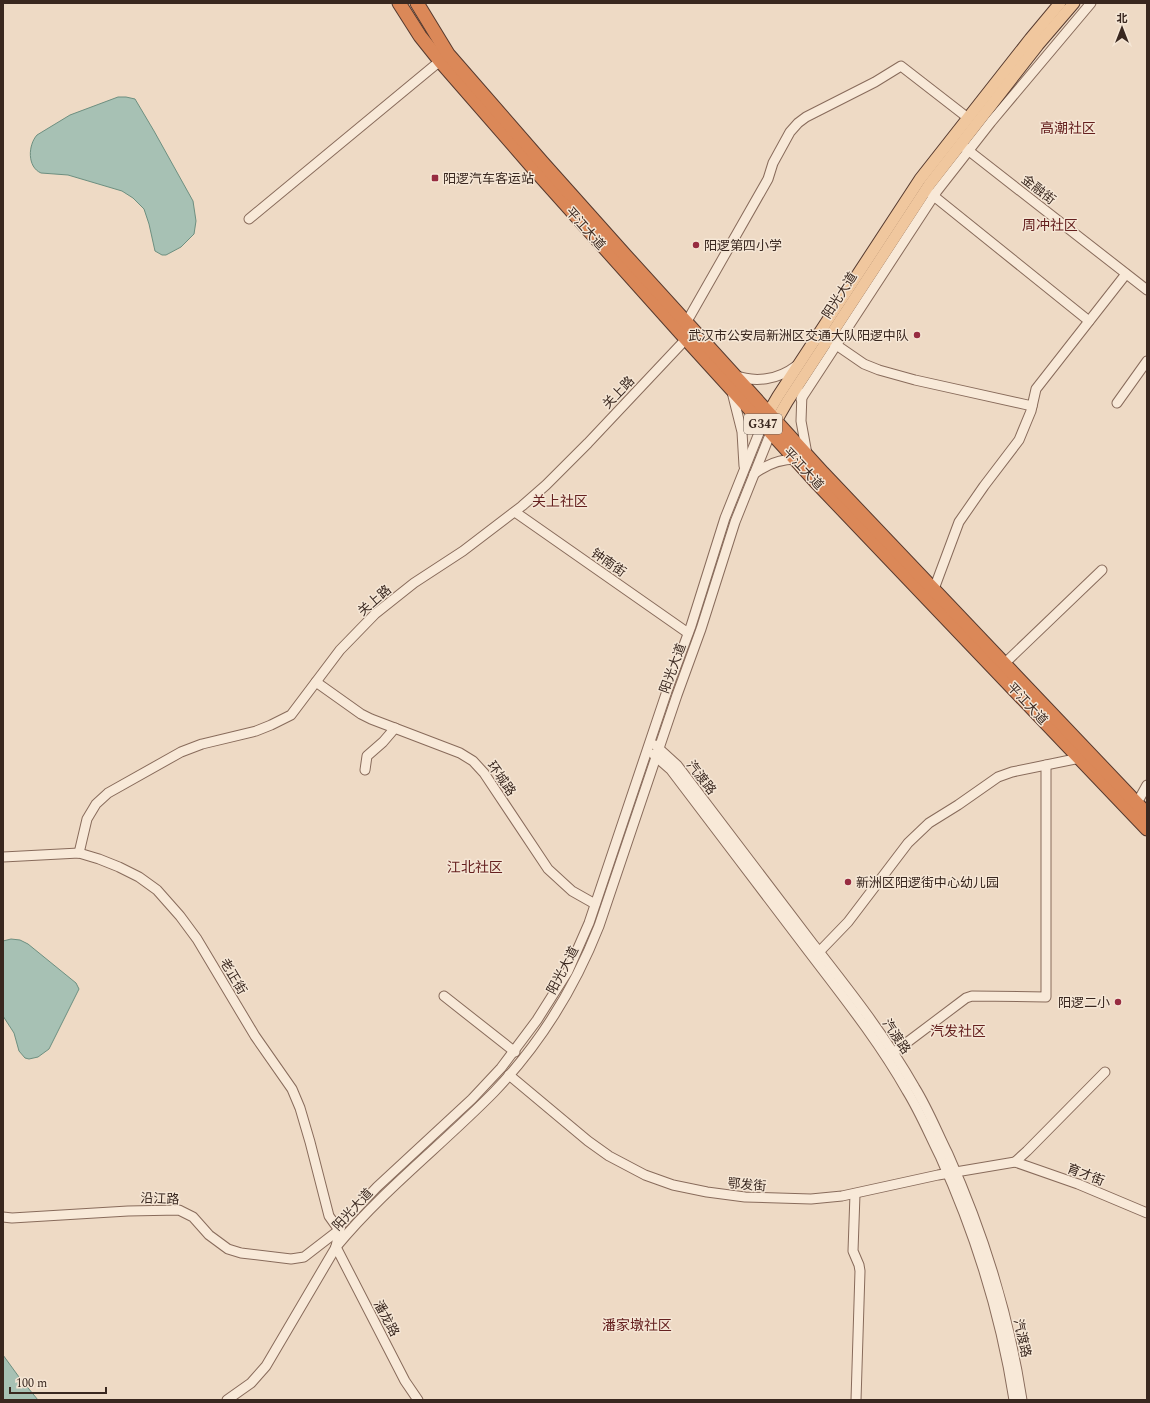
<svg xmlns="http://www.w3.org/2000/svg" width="1150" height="1403" viewBox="0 0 1150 1403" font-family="Spectral,'Noto Sans SC',serif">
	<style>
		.water { fill: #a7c1b4; stroke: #6d8f80 }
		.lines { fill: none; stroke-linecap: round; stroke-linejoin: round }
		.minor-casing { stroke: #886b5b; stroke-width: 11 }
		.major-casing { stroke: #563a2f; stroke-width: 13 }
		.highway-casing { stroke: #563a2f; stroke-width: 15 }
		.minor { stroke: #f8e9d8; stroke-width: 9 }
		.major { stroke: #f0c79e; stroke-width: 11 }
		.highway { stroke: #db8858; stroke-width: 13 }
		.poi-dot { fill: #972c41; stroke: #f5e6d5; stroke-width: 1.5 }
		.labels { text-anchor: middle; stroke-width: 3; stroke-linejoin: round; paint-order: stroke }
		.shield { fill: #f5e6d5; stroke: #716056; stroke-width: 1 }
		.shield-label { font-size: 12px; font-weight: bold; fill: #39271f }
		.poi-label { font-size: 13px; fill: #39271f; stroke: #f5e6d5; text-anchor: start }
		.street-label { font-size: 13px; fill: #39271f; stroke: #f5e6d5 }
		.neighbourhood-label { font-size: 14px; fill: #65201f; stroke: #f5e6d5 }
	</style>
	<rect width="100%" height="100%" fill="#eedac5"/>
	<!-- water -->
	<g class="water">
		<path d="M118,97H126L135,99L154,131L193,201L196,221L194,234L181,247L166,255H162L155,251L149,224L144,209L133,198L122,191L68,175L41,173C27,167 28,145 37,135L70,115Z"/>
		<path d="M11,939L20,940L28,944L76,983L79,989L49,1049L38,1057L29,1059L25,1058L19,1051L14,1033L3,1016V941Z"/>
		<path d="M3,1355L19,1377L38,1400H3Z"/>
	</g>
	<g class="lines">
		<defs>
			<g id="minor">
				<path d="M964,147L1147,290"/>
				<path d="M930,193L1089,321"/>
				<path d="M249,219L440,61"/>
				<path d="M686,323L768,179L773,163L790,132L798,123L806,117L875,82L901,66L968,118"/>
				<path d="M832,342L864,364L879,370L915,380L1032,406"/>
				<path d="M734,375C755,383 778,380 796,366"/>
				<path d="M732,392L742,432L744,466"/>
				<path d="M802,393L801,421L807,454"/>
				<path d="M801,399L937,191L991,122L1091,3"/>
				<path d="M1117,403L1147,361"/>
				<path d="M754,474C767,464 780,459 796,459"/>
				<path d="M515,512L688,633"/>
				<path d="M934,589L959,522L984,486L1019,440L1031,411L1036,389L1126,274"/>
				<path d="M1005,663L1102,570"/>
				<path d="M316,682L361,714L371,719L460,753L473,761L484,773L548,869L572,891L595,904"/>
				<path d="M655,745L677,765C722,825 768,884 813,944C849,990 886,1037 915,1088C928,1109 937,1132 948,1154C983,1232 1009,1315 1022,1400"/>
				<path d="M653,754L671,770C716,829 761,889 806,948C841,994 878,1040 907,1091C920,1112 929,1134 940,1156C975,1233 1001,1316 1014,1400"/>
				<path d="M365,770L367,756L383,742L395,728"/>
				<path d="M1137,803L1147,785"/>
				<path d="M79,853L87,819L96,804L108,793L181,752L202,744L256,731L271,725L291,715L340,650L375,614L414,583L463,551L522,506L546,485L588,443L686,339"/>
				<path d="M3,857L79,853L99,859L119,867L139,877L157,890L180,916L197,939L255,1036L292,1089L300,1108L310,1142L329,1216L339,1230L304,1257L291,1259L241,1253L228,1249L209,1235L193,1217L179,1210L128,1211L12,1218L3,1217"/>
				<path d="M819,952L848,922L908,843L929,823L958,805L998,777L1012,772L1080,758"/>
				<path d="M444,996L515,1052"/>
				<path d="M893,1053L966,998L972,996L1046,997V765"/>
				<path d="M509,1075L588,1141L609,1156L645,1175L673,1185L707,1192L745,1197L811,1199L842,1196L938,1175L1015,1162L1078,1184L1147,1213"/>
				<path d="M1015,1162L1027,1151L1105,1072"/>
				<path d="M855,1194L853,1251L859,1265L860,1271L856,1400"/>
				<path d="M336,1246L341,1225L377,1187L472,1099L501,1068L537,1020L568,971L589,923L667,691L691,626L725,518L763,423"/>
				<path d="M336,1247L405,1381L418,1400"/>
				<path d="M227,1400L251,1383L266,1366L336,1247C383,1190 442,1145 494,1092C539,1045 575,987 599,926L677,695L701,629L735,522L771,432"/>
			</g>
			<g id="major">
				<path d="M764,420L778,396L920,179L1030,39L1060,3"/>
				<path d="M772,428L787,402L929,185L1038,45L1074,3"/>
			</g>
			<g id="highway">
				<path d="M399,3L420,36L440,61L534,169L686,339L815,481L1147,829"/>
				<path d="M417,3L448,54L542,162L626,256L823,473L1147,814"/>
			</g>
		</defs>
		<!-- minor casing -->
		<use href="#minor" class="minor-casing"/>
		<!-- major casing -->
		<use href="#major" class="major-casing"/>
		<!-- highway casing -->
		<use href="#highway" class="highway-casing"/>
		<!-- minor -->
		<use href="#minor" class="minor"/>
		<!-- major -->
		<use href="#major" class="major"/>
		<!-- highway -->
		<use href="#highway" class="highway"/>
	</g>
	<!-- markers -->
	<g class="poi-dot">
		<rect x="431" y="174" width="8" height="8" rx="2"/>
		<circle cx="696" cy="245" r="4"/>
		<circle cx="917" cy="335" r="4"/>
		<circle cx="848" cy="882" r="4"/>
		<circle cx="1118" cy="1002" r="4"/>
	</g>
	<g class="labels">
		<!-- shield labels -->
		<rect class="shield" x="744" y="414" width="38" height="20" rx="3"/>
		<g class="shield-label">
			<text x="763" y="428">G347</text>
		</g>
		<!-- poi labels -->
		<g class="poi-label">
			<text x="443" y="183">阳逻汽车客运站</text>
			<text x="704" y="250">阳逻第四小学</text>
			<text x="909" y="340" text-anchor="end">武汉市公安局新洲区交通大队阳逻中队</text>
			<text x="856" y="887">新洲区阳逻街中心幼儿园</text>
			<text x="1110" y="1007" text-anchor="end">阳逻二小</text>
		</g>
		<!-- street labels -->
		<g class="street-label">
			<text transform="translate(1039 189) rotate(38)" y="5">金融街</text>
			<text transform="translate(586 228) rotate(48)" y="5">平江大道</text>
			<text transform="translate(839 295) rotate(-57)" y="5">阳光大道</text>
			<text transform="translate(618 392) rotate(-46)" y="5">关上路</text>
			<text transform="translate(804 468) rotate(47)" y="5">平江大道</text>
			<text transform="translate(609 562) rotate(35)" y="5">钟南街</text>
			<text transform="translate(374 600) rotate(-41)" y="5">关上路</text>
			<text transform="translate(672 668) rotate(-70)" y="5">阳光大道</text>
			<text transform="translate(1028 703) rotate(47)" y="5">平江大道</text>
			<text transform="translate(702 777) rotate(52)" y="5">汽渡路</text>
			<text transform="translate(502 778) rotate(55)" y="5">环城路</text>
			<text transform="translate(562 970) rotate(-62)" y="5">阳光大道</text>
			<text transform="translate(234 976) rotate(59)" y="5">老正街</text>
			<text transform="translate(897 1036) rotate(56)" y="5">汽渡路</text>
			<text transform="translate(1086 1174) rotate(21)" y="5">育才街</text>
			<text transform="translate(747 1184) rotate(5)" y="5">鄂发街</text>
			<text transform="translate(160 1198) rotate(2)" y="5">沿江路</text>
			<text transform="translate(352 1209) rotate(-47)" y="5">阳光大道</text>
			<text transform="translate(387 1318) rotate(62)" y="5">潘龙路</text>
			<text transform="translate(1023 1338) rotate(77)" y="5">汽渡路</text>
		</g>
		<!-- neighbourhood labels -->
		<g class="neighbourhood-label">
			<text x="1068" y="133">高潮社区</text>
			<text x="1050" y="230">周冲社区</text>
			<text x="560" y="506">关上社区</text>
			<text x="475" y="872">江北社区</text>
			<text x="958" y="1036">汽发社区</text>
			<text x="637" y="1330">潘家墩社区</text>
		</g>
	</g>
	<!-- border -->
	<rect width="1150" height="1403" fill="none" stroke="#39271f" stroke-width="8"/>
	<!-- north arrow -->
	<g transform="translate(1122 28)" stroke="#f5e6d5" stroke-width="3" paint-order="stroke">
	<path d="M0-3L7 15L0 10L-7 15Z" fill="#39271f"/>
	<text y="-6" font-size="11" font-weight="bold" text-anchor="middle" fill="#39271f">北</text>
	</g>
	<!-- scale -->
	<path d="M10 1387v6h96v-6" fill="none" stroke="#39271f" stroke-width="2"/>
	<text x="16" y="1387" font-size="12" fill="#39271f" stroke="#f5e6d5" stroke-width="3" paint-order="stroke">100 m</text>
</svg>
